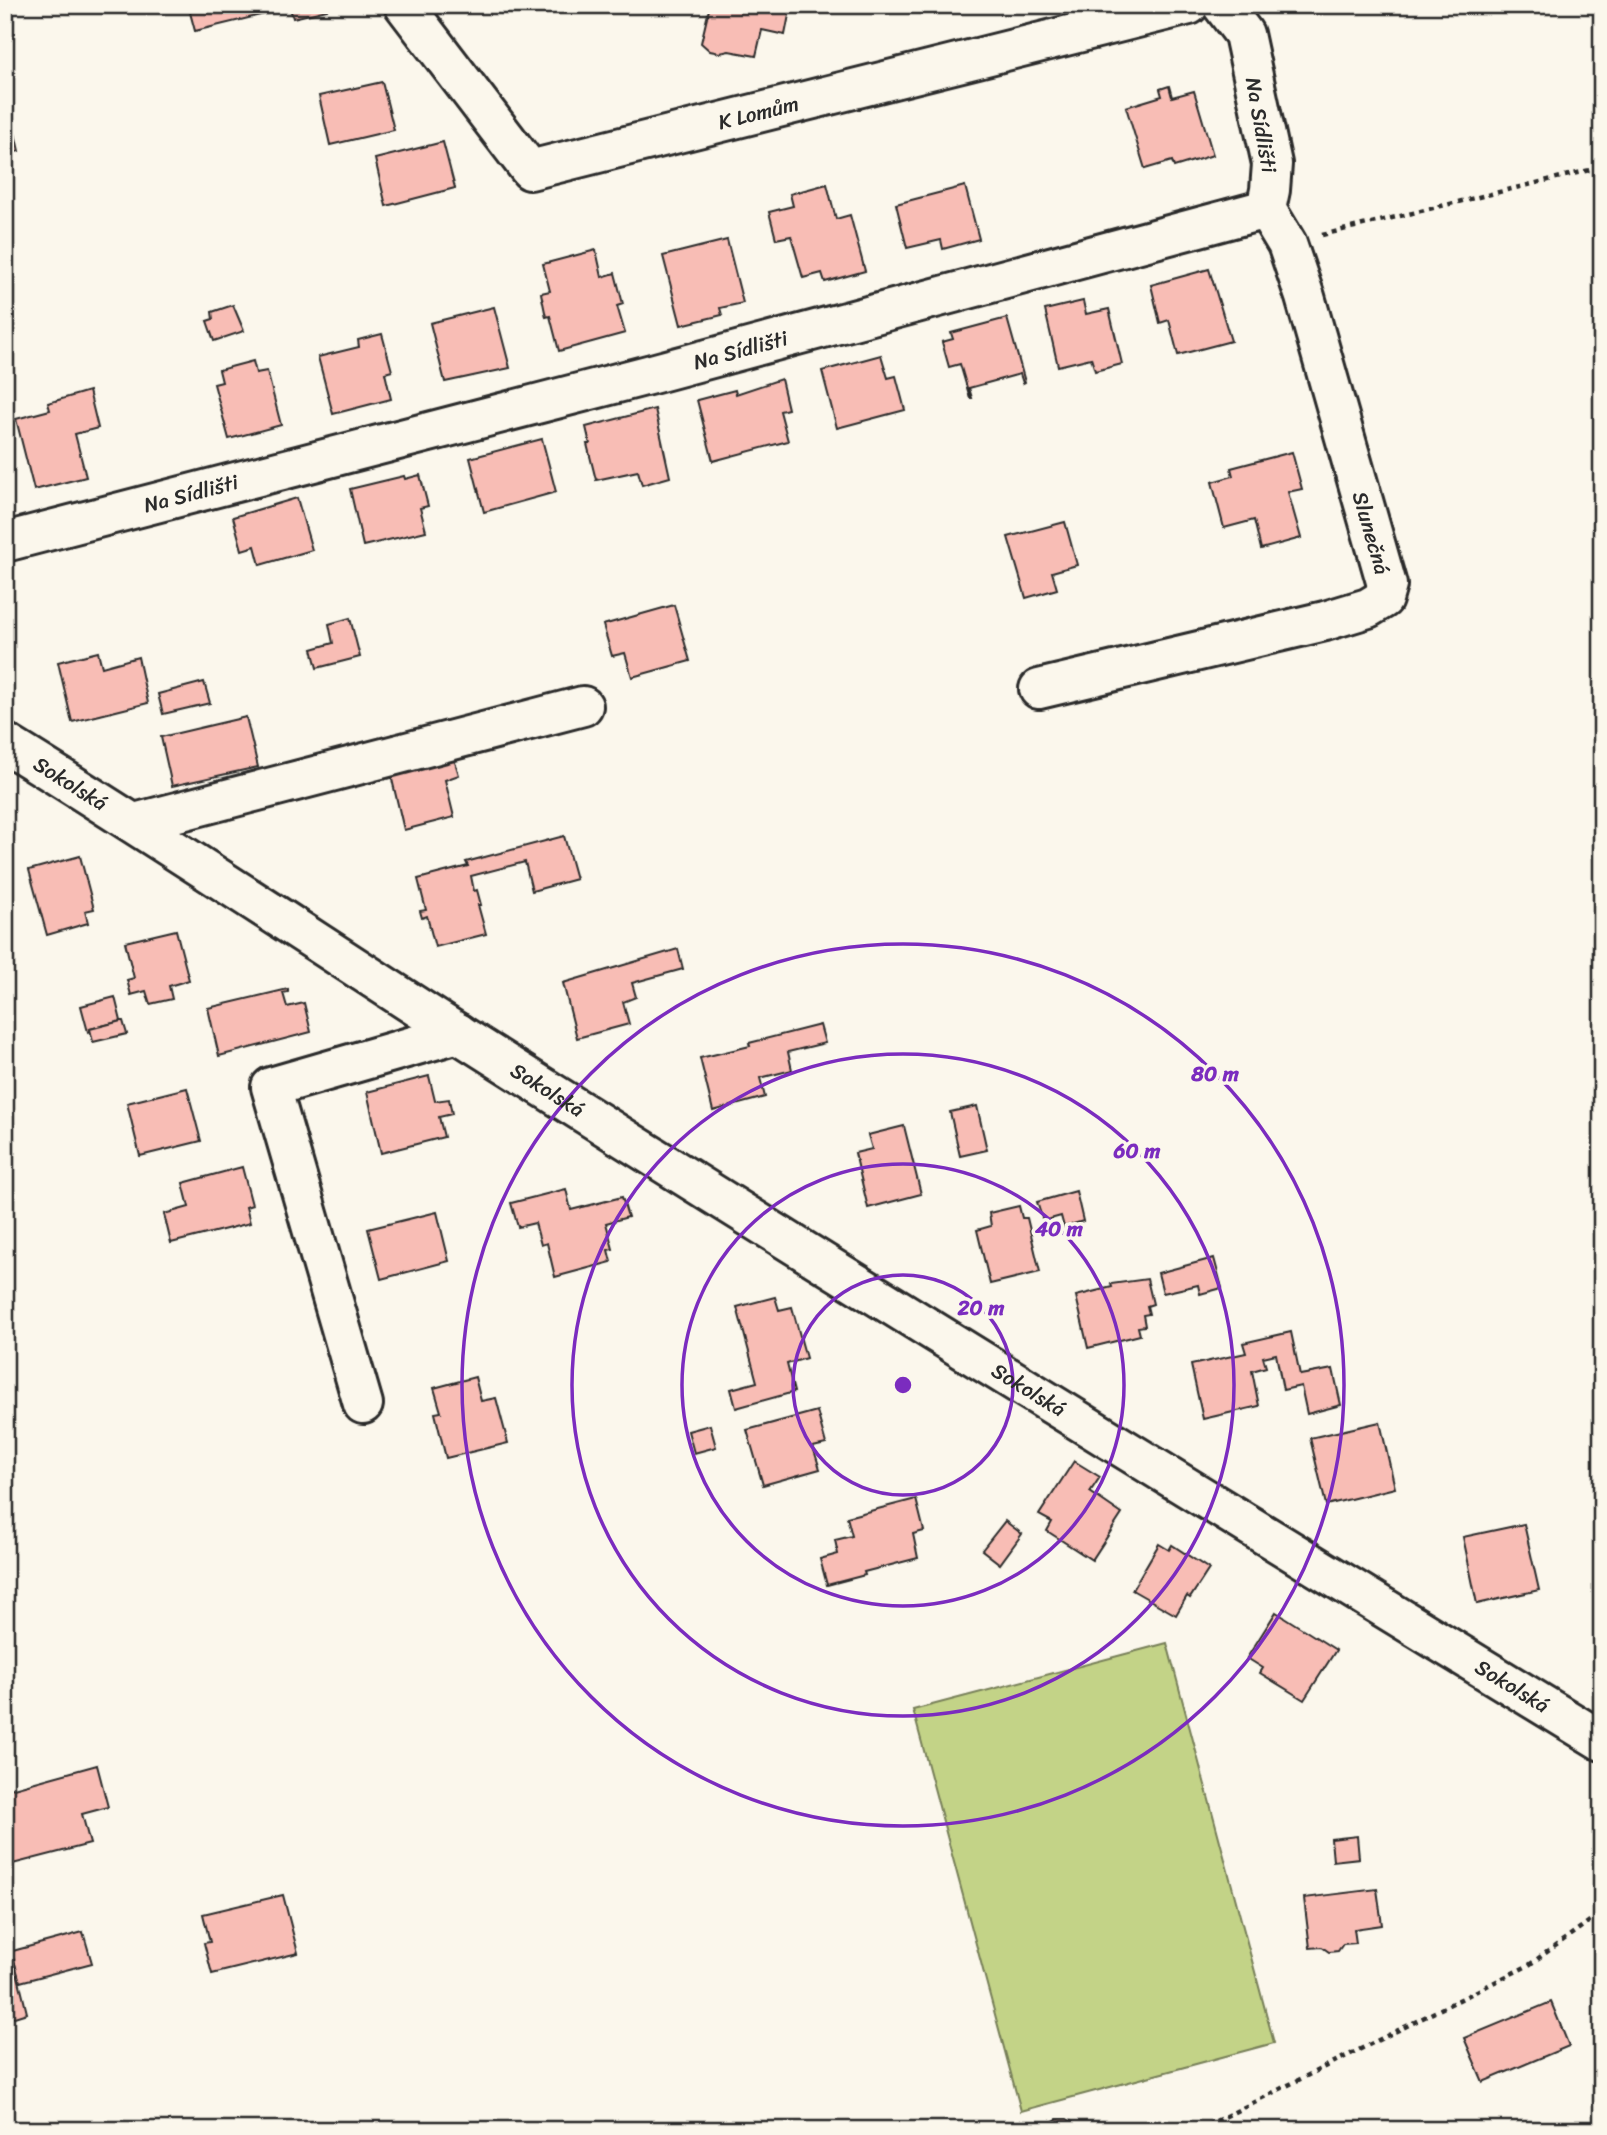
<svg xmlns="http://www.w3.org/2000/svg" width="1607" height="2135" viewBox="0 0 1607 2135" font-family="Sriracha,sans-serif">
	<style>
		.green { fill: #c3d387; stroke: #777f59; stroke-width: 2 }
		.building { fill: #f8bdb5; stroke: #2b2b2b; stroke-width: 2 }
		.lines { fill: none; stroke-linecap: round; stroke-linejoin: round }
		.minor-casing { stroke: #2b2b2b; stroke-width: 44 }
		.path { stroke: #2b2b2b; stroke-width: 4.5; stroke-dasharray: 5 5; stroke-linecap: butt }
		.minor { stroke: #fbf7ec; stroke-width: 38 }
		.ring { fill: none; stroke: #7b2cbf; stroke-width: 3.5 }
		.labels { text-anchor: middle; stroke-width: 7; stroke-linejoin: round; paint-order: stroke }
		.street-label { font-size: 21px; fill: #2b2b2b; stroke: #fbf7ec }
		.centre { fill: #7b2cbf; stroke: #fbf7ec; stroke-width: 3.5 }
		.ring-label { font-size: 21px; text-anchor: middle; font-weight: bold; fill: #7b2cbf; stroke: #fbf7ec; stroke-width: 7; stroke-linejoin: round; paint-order: stroke }
	</style>
	<rect width="100%" height="100%" fill="#fbf7ec"/>
	<filter id="ink" filterUnits="userSpaceOnUse"><feTurbulence type="fractalNoise" baseFrequency=".0143" numOctaves="2"/><feDisplacementMap in="SourceGraphic" scale="14" xChannelSelector="R" yChannelSelector="G"/><feConvolveMatrix kernelMatrix="1 2 1 2 8 2 1 2 1" color-interpolation-filters="sRGB"/></filter>
	<g filter="url(#ink)">
		<!-- green -->
		<path class="green" d="M1167,1643L1274,2043L1021,2111L913,1710Z"/>
		<!-- building -->
		<g class="building">
			<path d="M188,5H267L269,13L195,31Z"/>
			<path d="M289,5H326L327,10L293,18Z"/>
			<path d="M710,5H791L785,35L762,30L756,56L729,51L720,53L710,51L701,43Z"/>
			<path d="M902,5H933L931,13Z"/>
			<path d="M382,82L394,130L330,145L319,96Z"/>
			<path d="M1169,86L1172,97L1194,91L1213,155L1174,167L1172,161L1145,169L1126,107L1162,96L1160,89Z"/>
			<path d="M10,111L19,151L5,155V112Z"/>
			<path d="M443,142L455,188L386,206L375,159Z"/>
			<path d="M827,184L836,219L850,215L865,271L825,282L822,273L803,278L791,236L776,239L769,212L793,206L790,194Z"/>
			<path d="M965,186L979,239L943,249L941,240L907,248L896,204Z"/>
			<path d="M727,240L743,303L720,308L722,315L681,325L663,256Z"/>
			<path d="M596,250L602,277L615,273L623,304L617,306L625,333L559,351L550,316L546,317L541,293L550,291L543,264Z"/>
			<path d="M1209,269L1231,341L1178,355L1169,320L1160,323L1151,285Z"/>
			<path d="M1083,301L1086,314L1109,309L1122,364L1095,371L1091,358L1058,366L1045,310Z"/>
			<path d="M233,305L244,331L214,341L207,321L213,319L212,312Z"/>
			<path d="M494,307L510,368L445,382L430,323Z"/>
			<path d="M1007,318L1025,382L1023,383L1020,374L969,388L972,398H970L960,364L949,367L942,342L953,339L951,333Z"/>
			<path d="M382,334L392,371L385,373L391,399L333,414L318,357L359,347L358,340Z"/>
			<path d="M881,355L888,378L896,376L905,410L837,428L822,371Z"/>
			<path d="M253,361L256,373L267,371L281,425L229,439L214,384L222,382L219,370Z"/>
			<path d="M781,379L788,409L780,411L788,441L713,461L697,400L735,390L736,394Z"/>
			<path d="M89,391L98,428L75,434L86,477L34,490L16,419L50,410L48,403Z"/>
			<path d="M655,409L670,477L642,485L638,471L596,480L587,444H590L586,427Z"/>
			<path d="M542,439L556,492L484,512L470,458Z"/>
			<path d="M1292,452L1302,489L1288,492L1301,538L1261,549L1254,520L1224,528L1212,482L1233,476L1231,468Z"/>
			<path d="M420,475L428,506L420,508L426,531L363,546L350,489L404,476L405,479Z"/>
			<path d="M297,498L312,550L260,565L255,546L242,550L233,517Z"/>
			<path d="M1065,522L1077,565L1052,572L1057,589L1026,598L1008,537Z"/>
			<path d="M674,605L690,661L632,677L625,653L612,656L603,625Z"/>
			<path d="M350,618L360,657L317,668L312,649L333,643L329,624Z"/>
			<path d="M98,652L102,667L138,657L148,703L72,722L58,662Z"/>
			<path d="M204,682L210,703L163,714L158,694Z"/>
			<path d="M246,717L258,767L172,786L161,737Z"/>
			<path d="M454,759L459,775L445,780L454,817L404,830L391,775Z"/>
			<path d="M564,836L576,879L532,891L525,862L471,876L474,891L477,890L481,905H478L486,934L435,947L427,916L422,918L420,911L426,910L418,879L468,866L466,862Z"/>
			<path d="M80,856L94,909L85,911L88,923L47,935L29,870Z"/>
			<path d="M176,930L189,980L169,986L172,999L150,1004L146,991L131,995L127,980L134,978L125,942Z"/>
			<path d="M678,949L683,969L632,983L636,997L623,1002L629,1024L577,1038L563,983Z"/>
			<path d="M288,989V992L283,993L287,1007L304,1003L311,1032L219,1056L208,1008Z"/>
			<path d="M115,997L121,1021L90,1029L91,1031L88,1032L81,1006Z"/>
			<path d="M121,1021H123L127,1034L93,1042L90,1029Z"/>
			<path d="M820,1025L825,1043L788,1052L792,1070L760,1078L765,1097L713,1111L700,1058L750,1046L749,1043Z"/>
			<path d="M429,1076L435,1101L449,1099L452,1114L439,1117L444,1137L381,1153L367,1092Z"/>
			<path d="M187,1088L201,1141L140,1156L127,1103Z"/>
			<path d="M977,1106L987,1150L960,1156L950,1112Z"/>
			<path d="M904,1126L921,1194L868,1208L855,1153L872,1149L868,1135Z"/>
			<path d="M242,1167L252,1205L246,1207L250,1223L171,1243L164,1214L189,1207L183,1183Z"/>
			<path d="M566,1189L571,1210L622,1197L628,1217L606,1223L613,1249L608,1250L611,1262L555,1277L547,1243L541,1245L535,1223L518,1227L511,1203Z"/>
			<path d="M1076,1191L1083,1221L1064,1227L1061,1216L1043,1221L1037,1202Z"/>
			<path d="M1019,1206L1022,1218H1027L1040,1272L990,1284L977,1230L991,1226L989,1213Z"/>
			<path d="M437,1212L449,1261L381,1279L368,1229Z"/>
			<path d="M1214,1258L1222,1288L1200,1294L1198,1285L1163,1293L1158,1273Z"/>
			<path d="M1147,1279L1153,1304L1147,1306L1149,1314L1143,1315L1145,1326L1138,1327L1140,1335L1088,1348L1076,1296L1112,1287L1111,1284Z"/>
			<path d="M775,1297L779,1310L792,1307L806,1358L787,1364L794,1392L736,1408L731,1389L757,1382L737,1307Z"/>
			<path d="M1291,1332L1300,1375L1333,1369L1341,1405L1307,1414L1301,1386L1283,1390L1276,1354L1263,1357L1266,1367L1252,1371L1259,1406L1203,1419L1191,1365L1246,1353L1243,1343Z"/>
			<path d="M475,1377L481,1401L496,1398L508,1443L446,1458L435,1413L441,1412L434,1388Z"/>
			<path d="M817,1411L826,1444L813,1447L820,1469L763,1485L747,1430Z"/>
			<path d="M1380,1422L1395,1488L1326,1505L1310,1438Z"/>
			<path d="M710,1425L716,1447L694,1453L688,1431Z"/>
			<path d="M1074,1461L1100,1477L1090,1492L1122,1514L1092,1560L1047,1531L1052,1522L1039,1515Z"/>
			<path d="M916,1499L924,1531L913,1534L918,1558L864,1572L865,1575L827,1585L820,1559L838,1554L835,1540L852,1536L847,1517Z"/>
			<path d="M1005,1521L1022,1534L1000,1564L982,1550Z"/>
			<path d="M1524,1524L1539,1590L1477,1604L1463,1537Z"/>
			<path d="M1159,1544L1169,1550L1172,1545L1209,1569L1190,1598L1187,1596L1176,1615L1132,1590Z"/>
			<path d="M1276,1612L1336,1650L1304,1700L1260,1673L1263,1668L1247,1658Z"/>
			<path d="M97,1765L108,1807L82,1814L90,1844L5,1866V1785L9,1784L10,1789Z"/>
			<path d="M1357,1836L1359,1858L1333,1861L1331,1839Z"/>
			<path d="M1377,1889L1382,1925L1354,1929L1356,1943L1343,1944L1338,1951L1329,1952L1322,1947L1310,1948L1304,1898Z"/>
			<path d="M283,1895L298,1953L212,1974L204,1943L210,1942L203,1914Z"/>
			<path d="M83,1932L92,1963L20,1982L14,1960L12,1961L9,1952Z"/>
			<path d="M14,1960L27,2013L5,2020V1963Z"/>
			<path d="M1551,2002L1569,2046L1483,2082L1464,2038Z"/>
			<path d="M1057,2119H1067L1077,2125L1080,2130H1044L1047,2125Z"/>
			<path d="M313,2124L315,2130H292Z"/>
		</g>
		<g class="lines">
			<defs>
				<g id="minor">
					<path id="s1" d="M404,5L530,170L1189,5"/>
					<path id="s2" d="M5,542L652,374L1266,209L1270,190L1272,164L1244,34L1222,5"/>
					<path d="M1039,689L1325,621L1368,608L1383,599L1387,585L1305,297L1287,244L1266,209"/>
					<path id="s3" d="M5,743C158,837 308,937 459,1034C837,1274 1220,1508 1602,1741"/>
					<path d="M135,823L583,706"/>
					<path d="M363,1404L271,1087L458,1033"/>
				</g>
			</defs>
			<!-- minor casing -->
			<use href="#minor" class="minor-casing"/>
			<!-- path -->
			<g class="path">
				<path d="M1322,235L1602,167"/>
				<path d="M1198,2130L1529,1965L1602,1912"/>
			</g>
			<!-- minor -->
			<use href="#minor" class="minor"/>
		</g>
	</g>
	<!-- distance rings -->
	<g class="ring">
		<circle cx="903" cy="1385" r="110"/>
		<circle cx="903" cy="1385" r="221"/>
		<circle cx="903" cy="1385" r="331"/>
		<circle cx="903" cy="1385" r="441"/>
	</g>
	<g class="labels">
		<!-- street labels -->
		<g class="street-label">
			<text dy="7" stroke="none"><textPath href="#s1" startOffset="443">K Lomům</textPath></text>
			<text transform="translate(1261 125) rotate(80)" y="7">Na Sídlišti</text>
			<text dy="7" stroke="none"><textPath href="#s2" startOffset="760">Na Sídlišti</textPath></text>
			<text dy="7" stroke="none"><textPath href="#s2" startOffset="192">Na Sídlišti</textPath></text>
			<text transform="translate(1371 533) rotate(74)" y="7">Slunečná</text>
			<text dy="7" stroke="none"><textPath href="#s3" startOffset="77">Sokolská</textPath></text>
			<text dy="7" stroke="none"><textPath href="#s3" startOffset="644">Sokolská</textPath></text>
			<text dy="7" stroke="none"><textPath href="#s3" startOffset="1211">Sokolská</textPath></text>
			<text dy="7" stroke="none"><textPath href="#s3" startOffset="1778">Sokolská</textPath></text>
		</g>
	</g>
	<circle cx="903" cy="1385" r="10" class="centre"/>
	<g class="ring-label">
		<text x="1215" y="1081">80 m</text>
		<text x="1137" y="1158">60 m</text>
		<text x="1059" y="1236">40 m</text>
		<text x="981" y="1315">20 m</text>
	</g>
	<!-- margin -->
	<rect width="1607" height="2135" fill="none" stroke="#fbf7ec" stroke-width="28"/>
	<rect x="14" y="14" width="1579" height="2107" fill="none" stroke="#2b2b2b" stroke-width="2.5" filter="url(#ink)"/>
</svg>
